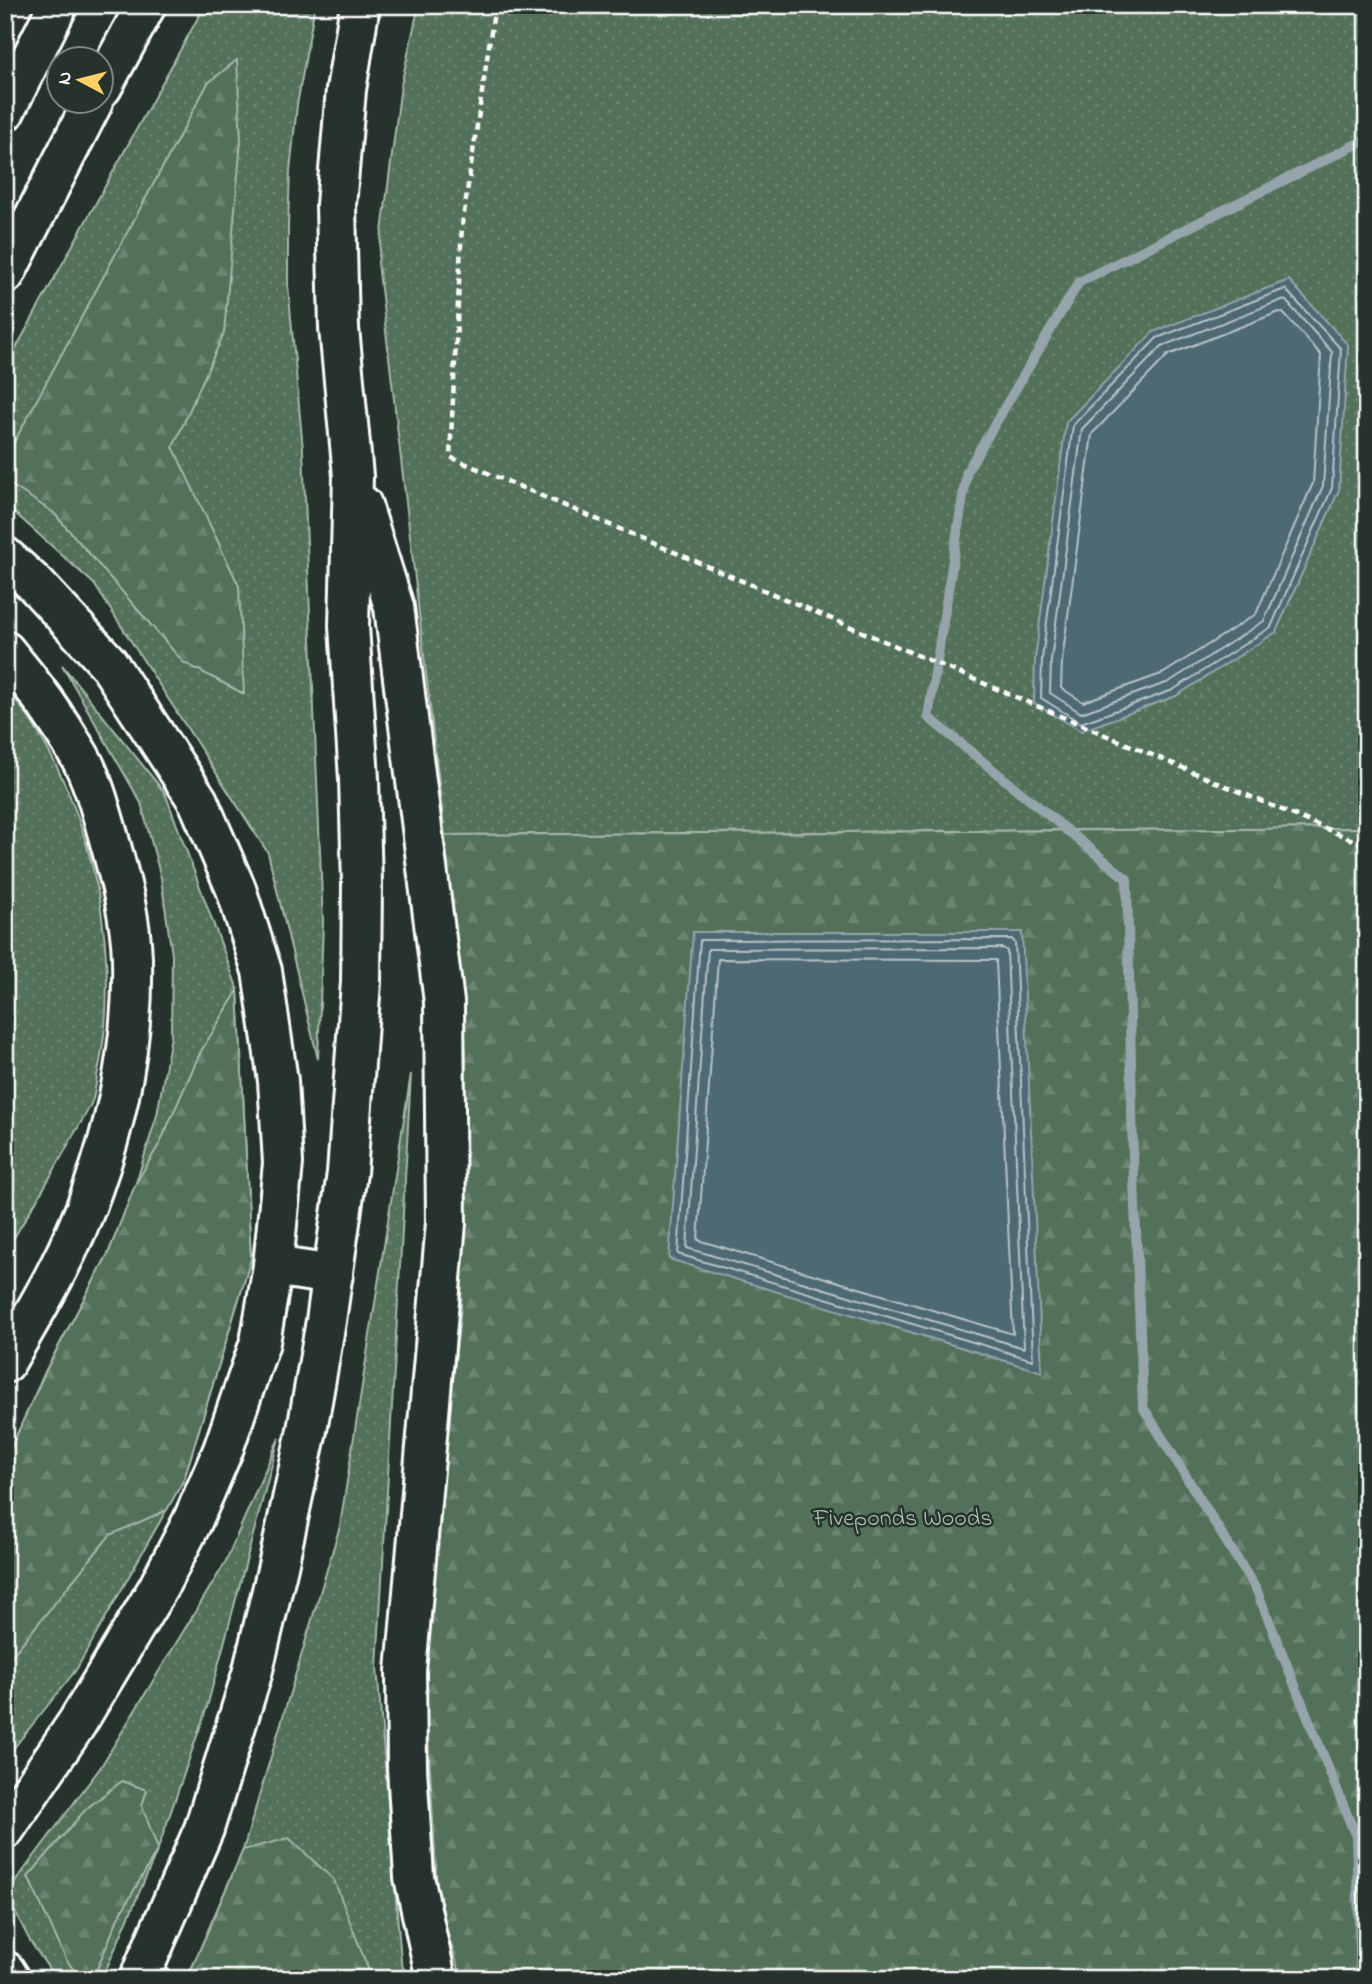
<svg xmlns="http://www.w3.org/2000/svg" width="1372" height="1984" viewBox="0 0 1372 1984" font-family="'Indie Flower',sans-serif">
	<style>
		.grass { fill: url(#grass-dots); stroke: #a8b8ac; stroke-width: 2 }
		.forest { fill: url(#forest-firs); stroke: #a8b8ac; stroke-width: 2 }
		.water { fill: #4e6973; stroke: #95a5ab; stroke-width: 2 }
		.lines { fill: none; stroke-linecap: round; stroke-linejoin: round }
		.shore { stroke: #b8c3c7; stroke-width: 2 }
		.stream { stroke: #95a5ab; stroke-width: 10 }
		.minor-casing { stroke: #fff; stroke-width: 44 }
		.highway-casing { stroke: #fff; stroke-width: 44 }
		.path { stroke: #fff; stroke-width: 4.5; stroke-dasharray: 7 5; stroke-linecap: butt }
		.minor { stroke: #26332d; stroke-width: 38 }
		.highway { stroke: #26332d; stroke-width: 38 }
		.labels { text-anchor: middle; stroke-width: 5; stroke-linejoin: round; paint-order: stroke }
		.park-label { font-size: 24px; fill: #b1bfb4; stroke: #26332d }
	</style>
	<defs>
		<pattern id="grass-dots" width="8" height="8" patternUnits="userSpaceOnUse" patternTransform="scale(1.75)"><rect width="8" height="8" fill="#527058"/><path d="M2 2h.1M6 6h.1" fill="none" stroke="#6c8571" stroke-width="1.8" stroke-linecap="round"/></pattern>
		<pattern id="forest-firs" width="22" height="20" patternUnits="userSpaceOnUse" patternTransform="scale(1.75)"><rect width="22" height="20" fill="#527058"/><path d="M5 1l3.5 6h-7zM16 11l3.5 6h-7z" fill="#6c8571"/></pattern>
	</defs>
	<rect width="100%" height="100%" fill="#26332d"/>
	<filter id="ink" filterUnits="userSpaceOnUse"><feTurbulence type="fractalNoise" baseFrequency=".0143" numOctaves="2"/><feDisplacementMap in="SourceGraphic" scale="14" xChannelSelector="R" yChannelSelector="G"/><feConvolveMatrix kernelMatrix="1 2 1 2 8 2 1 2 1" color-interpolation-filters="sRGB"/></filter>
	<g filter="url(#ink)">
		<!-- grass -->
		<g class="grass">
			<path d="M205,5H315L297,105L290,171L288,226V285L303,450L323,922L318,1059L268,853L94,584L5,504V368Z"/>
			<path d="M419,5H1367V828L445,835L378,263L401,85Z"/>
			<path d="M62,665L165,793L238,990L251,1259L184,1479L76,1670L5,1759V1461L46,1370L108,1254L136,1183L157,1115L171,1036L172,955L161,878L141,803Z"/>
			<path d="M5,686C87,783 123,939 100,1062C97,1074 96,1087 93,1099C88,1113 77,1128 70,1141C50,1179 28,1215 5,1252V908L11,892L5,891Z"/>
			<path d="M411,1074L377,1667L401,1961L407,1979H187L243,1850L340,1526Z"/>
			<path d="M279,1438L207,1707L158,1849L102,1979H56L30,1941L6,1894L100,1768L225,1563Z"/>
		</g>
		<!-- forest -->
		<g class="forest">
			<path d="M237,60L241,141L224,333L173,447L239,586L244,694L183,662L54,513L5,481V459L208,83Z"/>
			<path d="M1367,828V1979H462L438,1905L423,1652L461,1306L466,1054L445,835Z"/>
			<path d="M238,990L251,1259L184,1479L167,1510L110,1535L11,1657H5V1461L46,1370L108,1254L136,1183L160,1143L200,1053Z"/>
			<path d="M122,1781L147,1790L142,1806L158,1849L118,1918L93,1979H80L66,1959L28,1877L86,1809Z"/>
			<path d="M289,1838L334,1880L372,1979H187L243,1850Z"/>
		</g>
		<!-- water -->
		<g class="water">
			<path d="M1289,280L1348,345L1339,490L1276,632L1176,696L1081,731L1034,703L1035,659L1066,422L1153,332Z"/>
			<path d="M693,932H1022L1042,1372L669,1259Z"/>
		</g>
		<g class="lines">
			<!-- shore -->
			<g class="shore">
				<path d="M1285,289L1341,349L1332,488L1271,627L1173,690L1081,723L1041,698L1042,659L1073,425L1157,338Z"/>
				<path d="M1282,300L1286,301L1332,352L1323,486L1264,621L1169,682L1081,713L1050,693L1051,660L1082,429L1162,346Z"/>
				<path d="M1279,312L1283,313L1321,355L1313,483L1256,614L1164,673L1083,702L1061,688L1062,661L1092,434L1168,355Z"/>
				<path d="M1012,939L1015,943L1033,1360L678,1254L700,940Z"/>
				<path d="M1003,948L1007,951L1024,1348L687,1248L708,949Z"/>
				<path d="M718,959L996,960L1013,1334L698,1240Z"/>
			</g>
			<!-- stream -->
			<path class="stream" d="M1361,1979L1356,1837L1257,1591L1143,1407L1133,1155L1127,879L928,717L967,471L1079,282L1367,139"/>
			<defs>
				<path id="minor" d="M273,1266L333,1275"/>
				<g id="highway">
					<path d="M102,87L146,5"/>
					<path d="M5,111L58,5"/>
					<path d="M5,274L93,102"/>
					<path d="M362,505L394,607L444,1002L446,1223L406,1671L407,1768L414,1877L436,1979"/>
					<path d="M5,557L36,585L108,663L198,801L236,889L262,971L278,1081L283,1163L273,1266L260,1342L223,1450L192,1522L158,1588L77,1723L5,1829"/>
					<path d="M5,651C32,683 58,719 79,755C92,777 101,810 108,835C119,875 131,917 132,959C134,1038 119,1115 93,1188C72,1250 38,1307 5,1363"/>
					<path d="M5,1971L10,1979"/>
					<path d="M139,1979L204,1829L252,1674L278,1566L307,1430L326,1321L347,1173L361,982L362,884L359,779L349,626L353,476L339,328L336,205L346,90L360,5"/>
				</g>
			</defs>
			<!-- minor casing -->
			<use href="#minor" class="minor-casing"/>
			<!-- highway casing -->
			<use href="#highway" class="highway-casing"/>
			<!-- path -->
			<path class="path" d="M495,5L462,226L450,457L1367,846"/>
			<!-- minor -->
			<use href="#minor" class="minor"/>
			<!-- highway -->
			<use href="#highway" class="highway"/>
		</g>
	</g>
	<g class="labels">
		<!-- park labels -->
		<g class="park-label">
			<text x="903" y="1525">Fiveponds Woods</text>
		</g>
	</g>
	<!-- margin -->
	<rect width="1372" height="1984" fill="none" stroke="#26332d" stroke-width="28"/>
	<rect x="14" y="14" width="1344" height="1956" fill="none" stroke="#fff" stroke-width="2.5" filter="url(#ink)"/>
	<!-- north arrow -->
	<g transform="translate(80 80) rotate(277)"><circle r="33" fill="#26332d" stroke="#7d8581" stroke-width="2"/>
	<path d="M0-5L12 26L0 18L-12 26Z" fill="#ffd166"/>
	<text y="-10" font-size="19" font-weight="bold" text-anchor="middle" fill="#ffffff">N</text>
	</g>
</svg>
